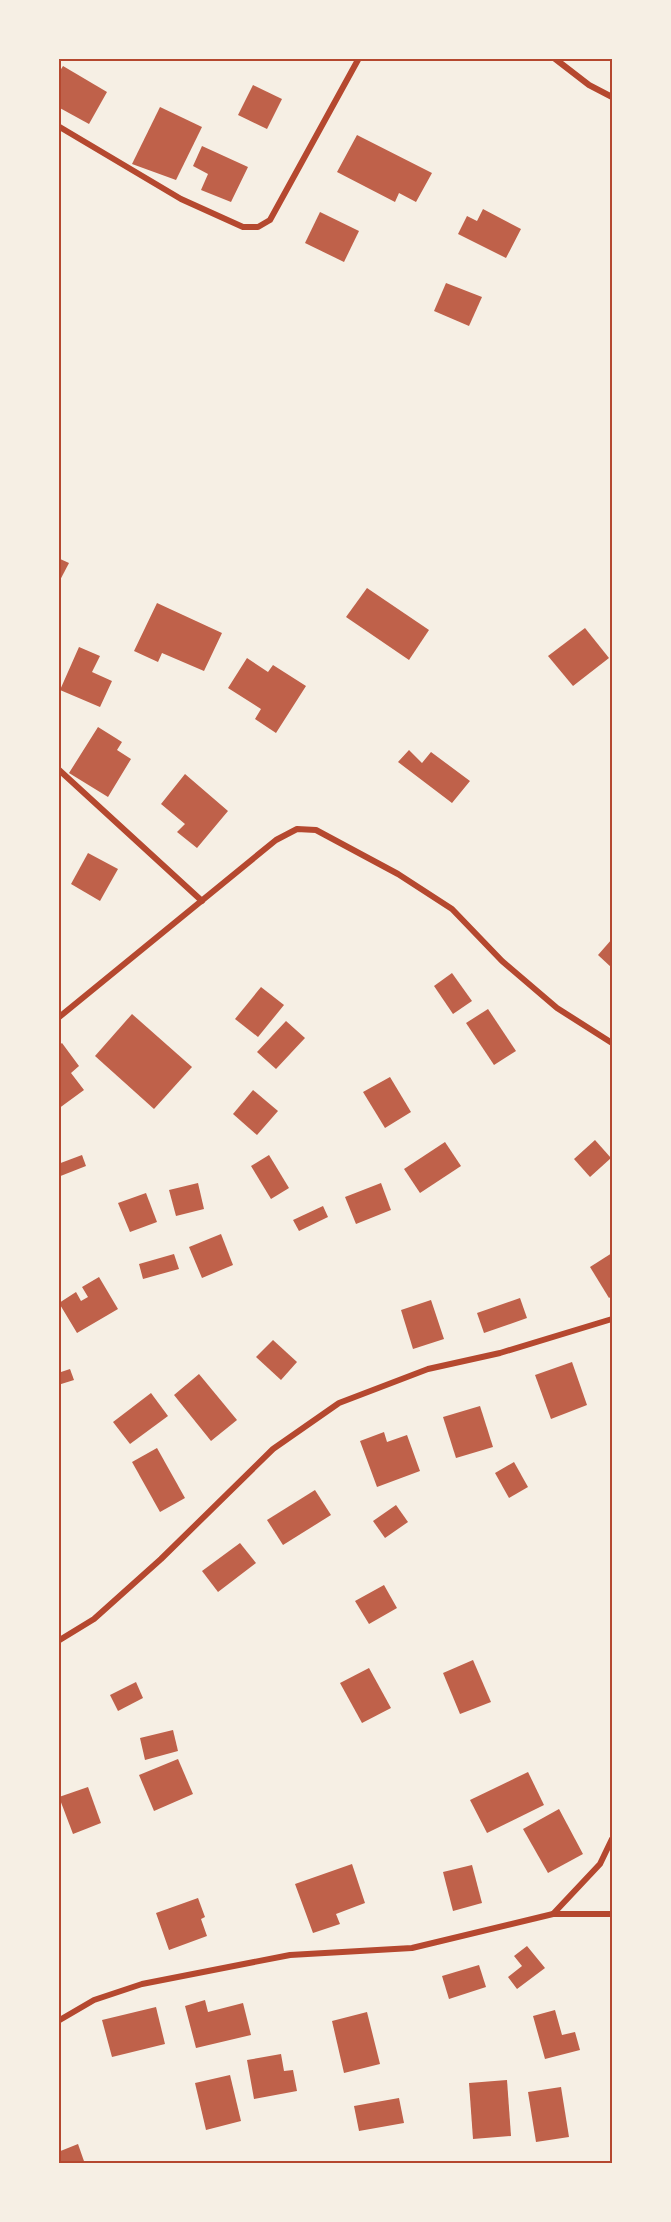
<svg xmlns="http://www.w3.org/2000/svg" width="671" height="2222" viewBox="0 0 671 2222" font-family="Barlow,sans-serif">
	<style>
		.building { fill: #bf614a }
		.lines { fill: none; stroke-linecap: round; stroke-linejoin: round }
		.minor { stroke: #b5482f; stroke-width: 6 }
		.neatline { fill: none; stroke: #b5482f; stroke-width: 2 }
	</style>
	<rect width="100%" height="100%" fill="#f6efe4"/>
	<!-- building -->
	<g class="building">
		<path d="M63,66L107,92L89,124L58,107V74Z"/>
		<path d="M253,85L282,99L267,129L238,115Z"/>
		<path d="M160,107L202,127L176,180L132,164Z"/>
		<path d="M357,135L432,173L416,202L399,193L395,202L337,172Z"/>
		<path d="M202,146L248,167L231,202L201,190L208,174L193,166Z"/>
		<path d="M483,209L521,229L506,258L458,234L467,216L477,221Z"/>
		<path d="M320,212L359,231L344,262L305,243Z"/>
		<path d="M446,283L482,297L469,326L434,311Z"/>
		<path d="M58,558L69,563L58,584Z"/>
		<path d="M367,588L429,630L409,660L346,617Z"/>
		<path d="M157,603L222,633L204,671L162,653L158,662L134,651Z"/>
		<path d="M585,628L609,658L573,686L548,656Z"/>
		<path d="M79,647L100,656L92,672L112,681L100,707L60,690Z"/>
		<path d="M247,658L268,672L273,665L306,686L276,733L255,719L261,709L228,688Z"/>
		<path d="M98,727L122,742L117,750L131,759L108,797L69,773Z"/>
		<path d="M409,750L422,763L431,752L470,781L452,803L398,762Z"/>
		<path d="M185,774L228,811L197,848L177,832L185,824L161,804Z"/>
		<path d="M88,853L118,869L100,901L71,884Z"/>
		<path d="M612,939V968L598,955Z"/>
		<path d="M452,973L472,1001L453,1014L434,986Z"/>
		<path d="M261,987L284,1005L258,1037L235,1019Z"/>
		<path d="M488,1009L516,1051L494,1065L466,1023Z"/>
		<path d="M132,1014L192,1067L154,1109L95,1056Z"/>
		<path d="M286,1021L305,1038L276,1069L257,1052Z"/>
		<path d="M62,1043L79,1066L71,1073L84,1090L58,1109V1046Z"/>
		<path d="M390,1077L411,1112L385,1128L363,1092Z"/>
		<path d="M253,1090L278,1111L257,1135L233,1114Z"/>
		<path d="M595,1140L611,1158L590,1177L574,1159Z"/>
		<path d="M445,1142L461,1166L420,1193L404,1169Z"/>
		<path d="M82,1155L86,1166L58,1177V1164Z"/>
		<path d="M269,1155L289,1188L271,1199L251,1166Z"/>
		<path d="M198,1183L204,1209L176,1216L169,1190Z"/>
		<path d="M381,1183L391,1210L356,1224L345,1197Z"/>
		<path d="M146,1193L157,1222L130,1232L118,1203Z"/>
		<path d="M323,1206L328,1217L299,1231L293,1220Z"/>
		<path d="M221,1234L233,1265L202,1278L189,1247Z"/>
		<path d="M612,1253V1296L609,1298L590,1267Z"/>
		<path d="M174,1254L179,1269L143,1279L139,1264Z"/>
		<path d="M99,1277L118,1309L77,1333L59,1303L76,1292L81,1301L88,1297L82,1287Z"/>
		<path d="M520,1298L527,1318L484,1333L477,1313Z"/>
		<path d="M431,1300L444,1339L413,1349L401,1310Z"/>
		<path d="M273,1340L297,1362L281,1380L256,1357Z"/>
		<path d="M572,1362L587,1405L551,1419L535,1375Z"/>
		<path d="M70,1369L74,1380L58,1385V1373Z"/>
		<path d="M199,1374L237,1420L211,1441L174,1395Z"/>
		<path d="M151,1393L168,1416L130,1444L113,1422Z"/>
		<path d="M480,1406L493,1447L456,1458L443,1417Z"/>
		<path d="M384,1432L387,1442L407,1435L420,1471L377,1487L360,1441Z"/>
		<path d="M157,1448L185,1498L160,1512L132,1462Z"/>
		<path d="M514,1462L528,1487L509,1498L495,1473Z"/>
		<path d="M315,1490L331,1515L283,1545L267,1520Z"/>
		<path d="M396,1505L408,1522L385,1538L373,1521Z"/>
		<path d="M240,1543L256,1563L218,1592L202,1571Z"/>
		<path d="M384,1585L397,1608L369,1624L355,1601Z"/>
		<path d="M473,1660L491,1702L460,1714L443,1673Z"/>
		<path d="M369,1668L391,1708L362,1723L340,1683Z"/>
		<path d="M136,1682L143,1698L118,1711L110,1695Z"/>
		<path d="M173,1730L178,1751L145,1760L140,1738Z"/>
		<path d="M178,1759L193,1794L154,1811L139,1775Z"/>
		<path d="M528,1772L544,1805L487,1833L470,1800Z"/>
		<path d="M88,1787L101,1823L73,1834L59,1797Z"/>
		<path d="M559,1809L583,1854L548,1873L523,1829Z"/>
		<path d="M352,1864L365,1903L336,1914L340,1924L313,1933L295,1884Z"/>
		<path d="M472,1865L482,1903L453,1911L443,1872Z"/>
		<path d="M198,1898L205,1917L201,1919L207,1936L169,1950L156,1913Z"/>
		<path d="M527,1946L545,1968L517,1989L508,1977L522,1966L514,1956Z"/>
		<path d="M479,1965L486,1987L449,1999L442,1976Z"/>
		<path d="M205,2000L208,2012L243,2003L251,2035L196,2048L185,2006Z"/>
		<path d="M156,2007L165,2044L112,2057L102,2020Z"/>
		<path d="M555,2010L562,2035L575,2032L580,2050L545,2059L533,2016Z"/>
		<path d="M367,2012L380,2064L344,2073L332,2021Z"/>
		<path d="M281,2054L284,2071L293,2070L297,2091L254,2099L247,2060Z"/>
		<path d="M230,2075L241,2121L206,2130L195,2083Z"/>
		<path d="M507,2080L511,2136L473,2139L469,2083Z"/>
		<path d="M561,2087L569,2137L536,2142L528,2092Z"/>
		<path d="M399,2098L404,2123L359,2131L354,2106Z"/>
		<path d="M78,2144L85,2164H58V2152Z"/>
	</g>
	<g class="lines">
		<!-- minor -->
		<g class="minor">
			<path d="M554,58L589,85L612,97"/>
			<path d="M58,126L181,199L243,227H258L270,220L359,58"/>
			<path d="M58,769L202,901"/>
			<path d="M58,1018L276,840L297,829L316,830L398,874L452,909L502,961L557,1008L612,1043"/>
			<path d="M58,1641L94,1619L161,1559L273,1449L339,1403L428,1369L500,1353L612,1319"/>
			<path d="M553,1914H612"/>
			<path d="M58,2021L94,2000L142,1984L290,1955L412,1948L553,1914L600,1864L612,1839"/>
		</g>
	</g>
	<!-- border -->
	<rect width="671" height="2222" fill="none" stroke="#f6efe4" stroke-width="120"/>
	<rect x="60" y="60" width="551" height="2102" class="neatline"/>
</svg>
